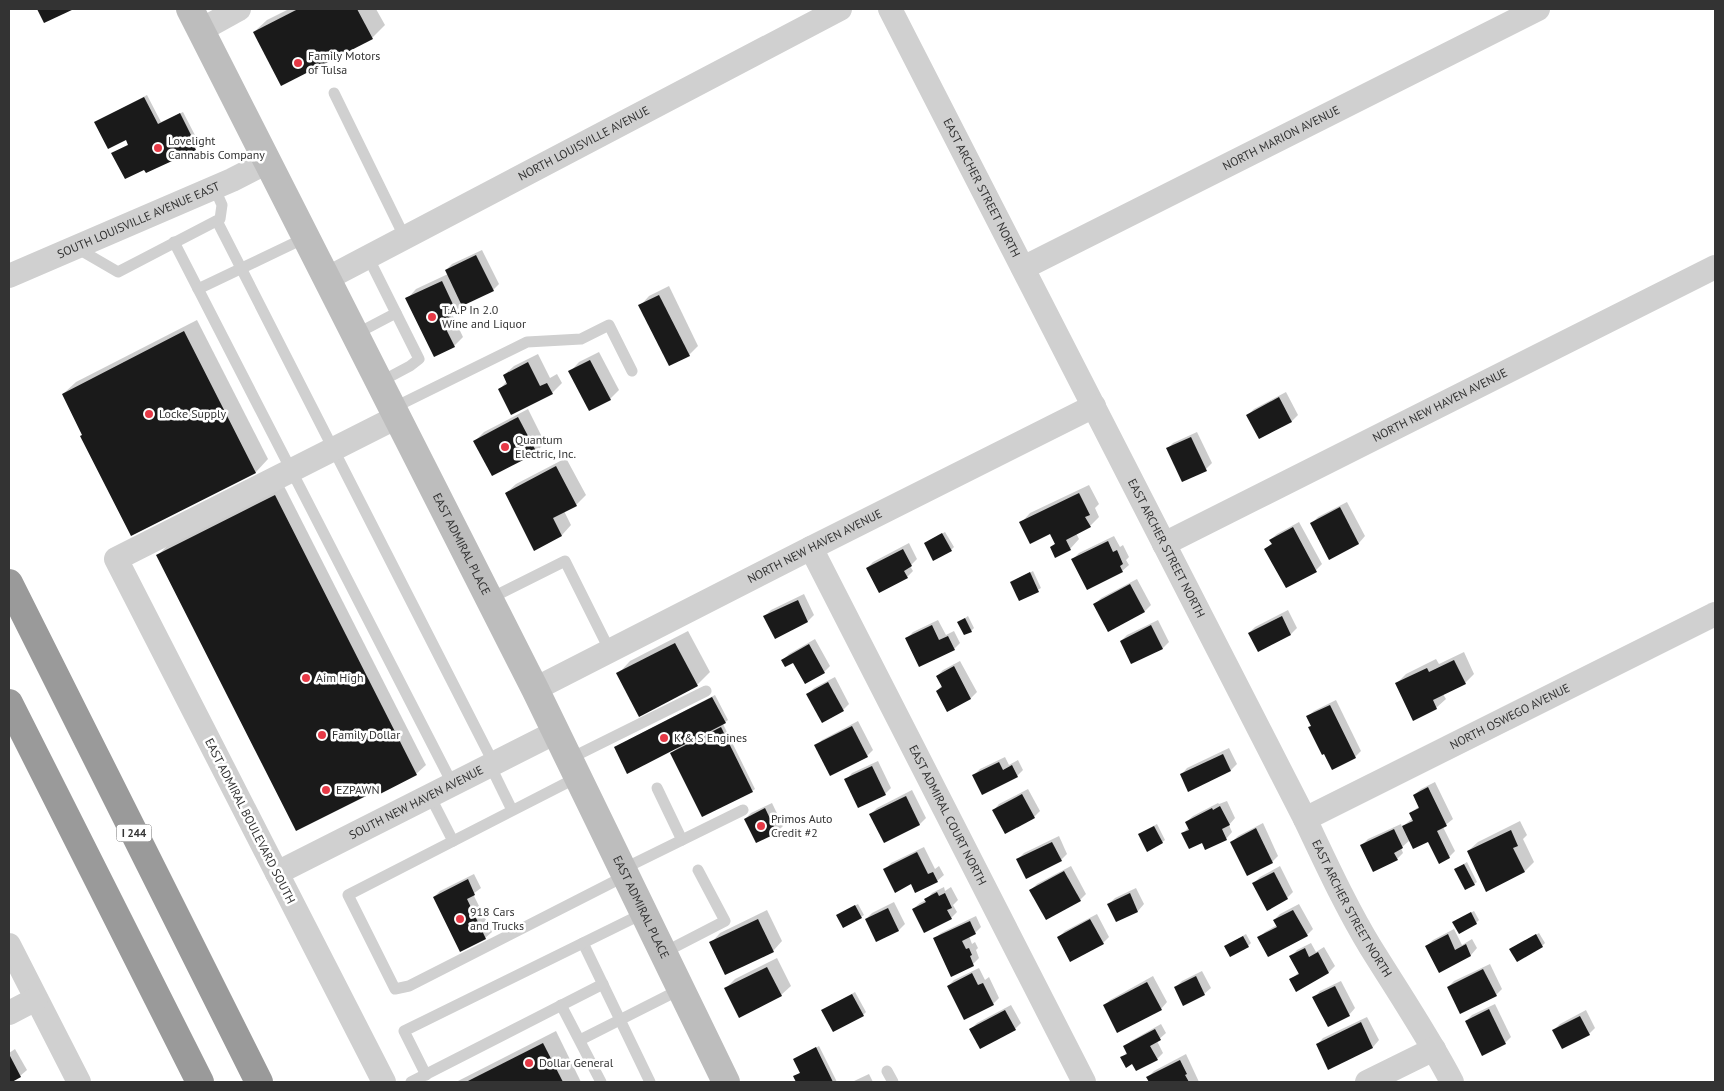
<svg xmlns="http://www.w3.org/2000/svg" width="1724" height="1091" viewBox="0 0 1724 1091" font-family="'PT Sans',sans-serif">
	<style>
		.shadow { fill: #0003 }
		.building { fill: #1a1a1a }
		.lines { fill: none; stroke-linecap: round; stroke-linejoin: round }
		.service { stroke: #d0d0d0; stroke-width: 11 }
		.minor { stroke: #d0d0d0; stroke-width: 24 }
		.secondary { stroke: #bdbdbd; stroke-width: 28 }
		.motorway { stroke: #9a9a9a; stroke-width: 28 }
		.poi-dot { fill: #e63946; stroke: #fff; stroke-width: 2 }
		.labels { text-anchor: middle; stroke-width: 5; stroke-linejoin: round; paint-order: stroke }
		.shield { fill: #fff; stroke: #707070; stroke-width: 1 }
		.shield-label { font-size: 11px; font-weight: bold; fill: #333 }
		.poi-label { font-size: 12px; fill: #333; stroke: #fff; text-anchor: start }
		.street-label { font-size: 12px; fill: #333; stroke: #fff }
	</style>
	<rect width="100%" height="100%" fill="#fff"/>
	<!-- shadow -->
	<g class="shadow">
		<path d="M289,9H376L385,25L372,38L254,32L267,20Z"/>
		<path d="M147,95L161,122L183,112L198,141L196,143L198,146L195,149L144,168L113,153L129,144L127,139L96,122Z"/>
		<path d="M482,250L499,284L493,290L465,303L452,314L463,337L454,346L407,299L416,289L448,274L446,270L452,264Z"/>
		<path d="M669,286L698,346L689,355L640,306L649,296Z"/>
		<path d="M197,320L268,459L256,472L132,535L63,394L76,382Z"/>
		<path d="M599,352L619,390L610,399L570,372L579,362Z"/>
		<path d="M538,354L550,378L557,374L562,383L552,393L500,389L507,381L504,375L514,366Z"/>
		<path d="M1286,392L1298,415L1292,421L1260,438L1248,415L1254,409Z"/>
		<path d="M528,409L545,443L536,452L475,441L484,432Z"/>
		<path d="M1197,432L1212,463L1206,469L1167,449L1173,443Z"/>
		<path d="M566,458L586,495L576,505L564,511L571,525L562,535L535,549L506,493L516,484Z"/>
		<path d="M1089,485L1099,504L1095,508L1099,517L1090,526L1076,533L1079,539L1070,549L1051,547L1056,543L1051,533L1021,523L1030,513Z"/>
		<path d="M284,486L426,765L416,774L157,556L167,546Z"/>
		<path d="M1347,502L1365,536L1359,543L1330,558L1311,524L1318,517Z"/>
		<path d="M1299,522L1322,564L1316,570L1266,549L1272,543L1270,540L1277,534Z"/>
		<path d="M945,532L954,547L951,550L925,543Z"/>
		<path d="M1114,536L1120,547L1123,545L1129,557L1126,560L1129,565L1122,571L1073,559L1079,553Z"/>
		<path d="M909,543L917,559L910,566L913,571L907,577L867,568L873,562Z"/>
		<path d="M1033,571L1041,588L1020,600L1012,582Z"/>
		<path d="M1137,579L1151,605L1145,611L1108,630L1095,604L1101,598Z"/>
		<path d="M804,594L814,615L808,621L765,616L771,610Z"/>
		<path d="M1288,610L1297,628L1291,634L1258,651L1249,633L1255,627Z"/>
		<path d="M968,616L974,628L971,631L959,622Z"/>
		<path d="M938,620L946,635L954,631L960,643L954,649L907,638L913,632Z"/>
		<path d="M1158,620L1169,642L1163,648L1132,663L1121,641L1127,635Z"/>
		<path d="M688,631L710,672L697,685L618,674L630,661Z"/>
		<path d="M815,639L830,666L824,672L793,661L783,660L789,654Z"/>
		<path d="M1464,652L1474,674L1465,683L1443,694L1446,699L1436,708L1397,683L1406,674L1436,659L1439,664Z"/>
		<path d="M960,661L977,692L971,698L947,710L937,691L942,685L937,676L943,670Z"/>
		<path d="M835,677L849,704L843,710L808,694L814,688Z"/>
		<path d="M715,695L728,720L723,724L755,789L752,791L672,753L677,748L615,747Z"/>
		<path d="M1336,700L1361,751L1355,757L1312,726L1307,717L1314,711Z"/>
		<path d="M858,721L873,750L867,756L816,746L822,740Z"/>
		<path d="M1229,748L1237,764L1231,770L1189,790L1181,775L1187,768Z"/>
		<path d="M1005,757L1009,765L1018,760L1023,770L1017,776L974,775L980,769Z"/>
		<path d="M878,761L891,788L885,794L846,780L852,773Z"/>
		<path d="M1435,782L1453,819L1443,827L1455,851L1449,857L1429,840H1410L1401,848L1403,853L1397,859L1362,845L1368,839L1401,824L1402,827L1413,818L1410,813L1420,806L1414,795L1421,789Z"/>
		<path d="M1028,789L1040,811L1034,817L993,811L999,804Z"/>
		<path d="M912,790L926,818L920,824L885,842L871,814L877,808Z"/>
		<path d="M1227,801L1235,818L1229,825L1232,832L1226,839L1206,849L1202,841L1182,834L1189,827L1186,822L1193,816L1218,803L1219,804Z"/>
		<path d="M772,803L783,826L777,832L757,842L745,819L751,813Z"/>
		<path d="M1520,821L1527,835L1523,839L1534,862L1525,871L1468,851L1478,842Z"/>
		<path d="M1263,823L1278,856L1272,862L1232,842L1238,836Z"/>
		<path d="M1157,824L1165,840L1162,842L1139,834Z"/>
		<path d="M1059,836L1067,854L1061,860L1018,859L1024,853Z"/>
		<path d="M924,847L935,869L939,866L944,875L937,881L916,892L911,883L885,870L891,863Z"/>
		<path d="M1467,862L1477,882L1474,884L1456,869Z"/>
		<path d="M1071,866L1086,894L1080,900L1031,890L1037,884Z"/>
		<path d="M1280,866L1293,892L1287,898L1254,883L1260,877Z"/>
		<path d="M474,874L481,888L473,894L492,932L485,938L461,950L434,897L440,891Z"/>
		<path d="M944,887L945,891L951,887L958,900L953,905L957,912L951,918L913,909L920,903L926,900L932,893Z"/>
		<path d="M1136,888L1144,904L1138,911L1117,920L1109,904L1115,898Z"/>
		<path d="M894,902L905,924L899,930L877,941L866,919L872,913Z"/>
		<path d="M858,904L864,915L861,917L838,915Z"/>
		<path d="M1299,904L1313,929L1307,935L1259,938L1265,932L1277,925L1274,920L1280,914Z"/>
		<path d="M767,910L782,941L773,951L711,943L720,933Z"/>
		<path d="M1474,911L1479,920L1476,923L1457,920Z"/>
		<path d="M1097,914L1109,937L1103,943L1059,937L1065,931Z"/>
		<path d="M976,916L981,927L975,933L969,936L972,944L975,942L978,948L976,950L979,958L973,964L934,939L941,933Z"/>
		<path d="M1454,929L1462,945L1472,939L1477,948L1471,955L1440,971L1427,946L1433,940Z"/>
		<path d="M1539,933L1545,943L1542,946L1511,949Z"/>
		<path d="M1246,934L1251,943L1248,946H1226Z"/>
		<path d="M1311,943L1316,952L1324,947L1335,966L1329,972L1291,980L1299,972L1291,957L1297,950Z"/>
		<path d="M777,958L791,986L781,995L726,988L735,979Z"/>
		<path d="M1490,964L1502,989L1496,995L1448,987L1454,981Z"/>
		<path d="M979,968L985,980L989,977L999,998L993,1004L948,986L954,980Z"/>
		<path d="M1202,971L1211,988L1204,994L1176,987L1182,981Z"/>
		<path d="M1153,976L1167,1002L1161,1009L1104,1006L1110,1000Z"/>
		<path d="M1341,981L1355,1008L1349,1015L1328,1025L1314,998L1320,991Z"/>
		<path d="M855,992L866,1012L863,1015L823,1010Z"/>
		<path d="M1495,1004L1511,1037L1505,1043L1466,1021L1472,1015Z"/>
		<path d="M1011,1005L1021,1023L1015,1029H971L977,1023Z"/>
		<path d="M1586,1010L1595,1028L1589,1034L1554,1030L1560,1024Z"/>
		<path d="M1367,1017L1379,1040L1373,1047L1329,1068L1317,1045L1323,1038Z"/>
		<path d="M1161,1024L1166,1033L1157,1041L1163,1053L1157,1059L1133,1062L1122,1058L1127,1052L1125,1047L1131,1041Z"/>
		<path d="M556,1031L581,1082H456Z"/>
		<path d="M819,1046L837,1082H798L795,1076L801,1072L795,1059Z"/>
		<path d="M15,1049L27,1070L20,1076L9,1082V1053Z"/>
		<path d="M1186,1054L1199,1082H1151L1148,1077L1154,1071Z"/>
		<path d="M869,1074L873,1082H852Z"/>
	</g>
	<!-- building -->
	<g class="building">
		<path d="M37,9H74L44,23Z"/>
		<path d="M298,9H357L373,39L281,86L253,32Z"/>
		<path d="M144,97L158,124L180,113L196,145L194,146L196,150L146,173L144,170L125,179L111,153L128,145L126,140L108,149L94,122Z"/>
		<path d="M476,255L494,291L462,306L445,270Z"/>
		<path d="M442,281L457,313L442,321L455,347L434,357L405,298Z"/>
		<path d="M659,295L690,356L669,366L638,305Z"/>
		<path d="M184,331L256,473L131,536L80,436L82,435L62,394Z"/>
		<path d="M590,360L611,400L589,411L568,371Z"/>
		<path d="M528,362L540,386L547,383L553,394L511,415L498,389L507,384L503,375Z"/>
		<path d="M1279,397L1292,422L1259,439L1246,415Z"/>
		<path d="M518,417L537,453L492,476L473,441Z"/>
		<path d="M1191,437L1207,471L1182,482L1166,448Z"/>
		<path d="M556,466L577,506L553,518L562,536L534,551L505,493Z"/>
		<path d="M1079,493L1090,515L1085,517L1091,527L1066,540L1071,550L1055,558L1050,547L1055,544L1050,534L1030,544L1019,522Z"/>
		<path d="M275,495L417,775L380,794L378,790L296,831L156,555Z"/>
		<path d="M1340,507L1359,544L1329,560L1310,523Z"/>
		<path d="M1293,527L1317,572L1286,588L1264,549L1272,544L1269,540Z"/>
		<path d="M942,533L952,551L933,561L924,543Z"/>
		<path d="M1108,541L1113,552L1117,550L1123,564L1120,566L1123,572L1087,590L1071,559Z"/>
		<path d="M903,549L912,566L904,571L908,578L879,593L866,568Z"/>
		<path d="M1030,572L1039,592L1019,601L1010,582Z"/>
		<path d="M1130,584L1145,612L1108,632L1093,604Z"/>
		<path d="M798,600L808,622L775,639L763,616Z"/>
		<path d="M1282,616L1291,635L1258,652L1248,633Z"/>
		<path d="M965,618L972,632L964,635L957,622Z"/>
		<path d="M932,625L939,640L948,636L955,650L919,667L905,638Z"/>
		<path d="M1151,625L1163,649L1131,664L1120,641Z"/>
		<path d="M675,643L698,686L639,717L616,673Z"/>
		<path d="M809,644L825,673L805,684L793,663L785,667L781,660Z"/>
		<path d="M1454,660L1466,684L1433,700L1437,709L1413,721L1395,683L1427,668L1429,672Z"/>
		<path d="M954,666L971,699L947,712L936,691L942,687L936,676Z"/>
		<path d="M828,682L844,711L822,723L806,694Z"/>
		<path d="M712,697L726,723L627,774L614,747Z"/>
		<path d="M1330,705L1356,758L1332,770L1324,754L1322,755L1308,727L1311,726L1306,716Z"/>
		<path d="M852,726L868,757L830,776L814,745Z"/>
		<path d="M721,727L753,792L702,817L670,753Z"/>
		<path d="M1223,754L1231,771L1188,792L1180,774Z"/>
		<path d="M999,762L1003,770L1012,765L1018,777L982,795L972,775Z"/>
		<path d="M872,766L886,795L858,808L844,779Z"/>
		<path d="M1428,787L1447,826L1437,831L1450,858L1439,864L1428,842L1413,849L1402,826L1413,821L1409,813L1419,808L1413,795Z"/>
		<path d="M1022,794L1035,818L1005,834L992,810Z"/>
		<path d="M906,796L920,825L884,843L869,814Z"/>
		<path d="M1220,806L1230,825L1222,829L1227,840L1205,850L1202,843L1189,849L1181,833L1189,830L1185,822L1212,808L1213,810Z"/>
		<path d="M765,808L777,833L756,843L744,819Z"/>
		<path d="M1154,826L1163,843L1147,852L1138,834Z"/>
		<path d="M1256,828L1273,863L1247,876L1230,842Z"/>
		<path d="M1394,829L1403,848L1394,853L1398,860L1373,872L1360,845Z"/>
		<path d="M1511,830L1518,846L1513,848L1525,872L1486,892L1467,851Z"/>
		<path d="M1052,842L1062,861L1026,879L1016,859Z"/>
		<path d="M917,852L928,874L933,872L938,882L915,893L911,884L895,893L883,869Z"/>
		<path d="M1464,864L1475,885L1465,890L1454,869Z"/>
		<path d="M1064,871L1081,901L1046,920L1029,890Z"/>
		<path d="M1274,872L1288,899L1267,911L1252,883Z"/>
		<path d="M468,879L475,895L467,899L486,939L460,952L433,897Z"/>
		<path d="M937,892L939,896L945,893L952,908L947,910L952,919L924,933L912,909L926,902L924,899Z"/>
		<path d="M1130,893L1138,912L1116,922L1107,904Z"/>
		<path d="M855,905L862,918L843,928L836,915Z"/>
		<path d="M888,908L899,931L876,942L865,919Z"/>
		<path d="M1293,910L1308,936L1268,957L1257,937L1277,927L1273,920Z"/>
		<path d="M1471,912L1477,924L1459,934L1452,922Z"/>
		<path d="M758,919L774,952L725,975L709,942Z"/>
		<path d="M1090,919L1104,944L1070,962L1057,937Z"/>
		<path d="M970,921L976,934L962,941L966,949L969,948L972,955L970,956L974,966L951,977L933,938Z"/>
		<path d="M1448,934L1455,950L1466,944L1471,956L1439,973L1425,946Z"/>
		<path d="M1536,934L1543,947L1517,962L1509,949Z"/>
		<path d="M1243,936L1249,947L1230,957L1224,946Z"/>
		<path d="M1305,948L1309,957L1318,952L1329,973L1296,992L1289,979L1299,974L1289,956Z"/>
		<path d="M767,967L782,996L739,1018L724,988Z"/>
		<path d="M1483,969L1497,996L1460,1014L1447,987Z"/>
		<path d="M972,973L978,985L983,983L994,1005L964,1020L947,986Z"/>
		<path d="M1196,976L1205,995L1183,1006L1174,987Z"/>
		<path d="M1147,982L1162,1010L1117,1033L1103,1005Z"/>
		<path d="M1335,986L1350,1016L1328,1027L1312,997Z"/>
		<path d="M852,994L864,1016L833,1032L821,1010Z"/>
		<path d="M1489,1009L1506,1044L1482,1056L1465,1021Z"/>
		<path d="M1005,1010L1016,1030L980,1049L969,1029Z"/>
		<path d="M1580,1016L1590,1035L1562,1049L1552,1030Z"/>
		<path d="M1361,1022L1373,1048L1328,1070L1316,1044Z"/>
		<path d="M1155,1029L1161,1040L1150,1046L1158,1060L1136,1071L1132,1064L1126,1068L1120,1057L1127,1054L1123,1046Z"/>
		<path d="M543,1043L563,1082H466Z"/>
		<path d="M816,1047L833,1082H796L793,1076L800,1073L793,1059Z"/>
		<path d="M9,1054L21,1077L12,1082H9Z"/>
		<path d="M1180,1060L1187,1074L1185,1075L1189,1082H1149L1146,1077Z"/>
	</g>
	<g class="lines">
		<!-- service -->
		<g class="service">
			<path d="M334,93L405,238"/>
			<path d="M217,221L494,764"/>
			<path d="M174,242L453,785"/>
			<path d="M75,247L118,272L220,219L222,205L214,187"/>
			<path d="M368,257L396,313"/>
			<path d="M198,289L307,237"/>
			<path d="M356,334L396,313L419,359L410,366L380,382"/>
			<path d="M393,408L527,342L581,339L609,325L632,371"/>
			<path d="M489,599L565,561L610,651"/>
			<path d="M569,759L706,691"/>
			<path d="M490,765L512,810"/>
			<path d="M578,777L348,895L395,989L409,986L625,876"/>
			<path d="M657,788L682,840"/>
			<path d="M430,796L453,841"/>
			<path d="M623,869L743,810"/>
			<path d="M583,943L650,1082"/>
			<path d="M663,953L725,921L698,870"/>
			<path d="M561,1005L601,1082"/>
			<path d="M580,1040L681,989"/>
			<path d="M887,1071L893,1082"/>
			<path d="M426,1075L404,1031L644,913"/>
			<path d="M411,1082L603,984"/>
		</g>
		<!-- minor -->
		<g class="minor">
			<path id="s1" d="M890,9L1305,819C1326,863 1346,907 1371,948C1399,993 1428,1036 1452,1082"/>
			<path d="M201,30L239,9"/>
			<path id="s2" d="M1023,268L1538,9"/>
			<path id="s3" d="M9,276L232,180L267,162"/>
			<path id="s4" d="M328,278L840,9"/>
			<path id="s5" d="M1164,544L1715,267"/>
			<path id="s6" d="M811,548L1084,1082"/>
			<path id="s7" d="M535,689L811,548L1094,406"/>
			<path id="s8" d="M1305,819L1715,614"/>
			<path id="s9" d="M277,873L556,732"/>
			<path d="M9,945L79,1082"/>
			<path d="M9,1013L36,999"/>
			<path d="M384,1082L116,559L397,417"/>
			<path d="M1367,1082L1434,1049"/>
		</g>
		<!-- secondary -->
		<path class="secondary" id="s10" d="M190,9L535,689L726,1082"/>
		<!-- motorway -->
		<g class="motorway">
			<path d="M9,583L259,1082"/>
			<path d="M9,703L200,1082"/>
		</g>
	</g>
	<!-- markers -->
	<g class="poi-dot">
		<circle cx="298" cy="63" r="5"/>
		<circle cx="158" cy="148" r="5"/>
		<circle cx="432" cy="317" r="5"/>
		<circle cx="149" cy="414" r="5"/>
		<circle cx="505" cy="447" r="5"/>
		<circle cx="306" cy="678" r="5"/>
		<circle cx="322" cy="735" r="5"/>
		<circle cx="664" cy="738" r="5"/>
		<circle cx="326" cy="790" r="5"/>
		<circle cx="761" cy="826" r="5"/>
		<circle cx="460" cy="919" r="5"/>
		<circle cx="529" cy="1063" r="5"/>
	</g>
	<g class="labels">
		<!-- shield labels -->
		<rect class="shield" x="116.5" y="824.5" width="35" height="17" rx="4"/>
		<g class="shield-label">
			<text x="134" y="837">I 244</text>
		</g>
		<!-- poi labels -->
		<g class="poi-label">
			<text x="308" y="60">Family Motors<tspan x="308" dy="14">of Tulsa</tspan></text>
			<text x="168" y="145">Lovelight<tspan x="168" dy="14">Cannabis Company</tspan></text>
			<text x="442" y="314">T.A.P In 2.0<tspan x="442" dy="14">Wine and Liquor</tspan></text>
			<text x="159" y="418">Locke Supply</text>
			<text x="515" y="444">Quantum<tspan x="515" dy="14">Electric, Inc.</tspan></text>
			<text x="316" y="682">Aim High</text>
			<text x="332" y="739">Family Dollar</text>
			<text x="674" y="742">K &amp; S Engines</text>
			<text x="336" y="794">EZPAWN</text>
			<text x="771" y="823">Primos Auto<tspan x="771" dy="14">Credit #2</tspan></text>
			<text x="470" y="916">918 Cars<tspan x="470" dy="14">and Trucks</tspan></text>
			<text x="539" y="1067">Dollar General</text>
		</g>
		<!-- street labels -->
		<g class="street-label">
			<text dy="4" stroke="none"><textPath href="#s2" startOffset="289">NORTH MARION AVENUE</textPath></text>
			<text dy="4" stroke="none"><textPath href="#s4" startOffset="289">NORTH LOUISVILLE AVENUE</textPath></text>
			<text dy="4" stroke="none"><textPath href="#s1" startOffset="201">EAST ARCHER STREET NORTH</textPath></text>
			<text dy="4" stroke="none"><textPath href="#s3" startOffset="141">SOUTH LOUISVILLE AVENUE EAST</textPath></text>
			<text dy="4" stroke="none"><textPath href="#s5" startOffset="309">NORTH NEW HAVEN AVENUE</textPath></text>
			<text dy="4" stroke="none"><textPath href="#s10" startOffset="600">EAST ADMIRAL PLACE</textPath></text>
			<text dy="4" stroke="none"><textPath href="#s7" startOffset="314">NORTH NEW HAVEN AVENUE</textPath></text>
			<text dy="4" stroke="none"><textPath href="#s1" startOffset="606">EAST ARCHER STREET NORTH</textPath></text>
			<text dy="4" stroke="none"><textPath href="#s8" startOffset="229">NORTH OSWEGO AVENUE</textPath></text>
			<text dy="4" stroke="none"><textPath href="#s9" startOffset="156">SOUTH NEW HAVEN AVENUE</textPath></text>
			<text dy="4" stroke="none"><textPath href="#s6" startOffset="300">EAST ADMIRAL COURT NORTH</textPath></text>
			<text transform="translate(250 821) rotate(63)" y="4">EAST ADMIRAL BOULEVARD SOUTH</text>
			<text dy="4" stroke="none"><textPath href="#s10" startOffset="1005">EAST ADMIRAL PLACE</textPath></text>
			<text dy="4" stroke="none"><textPath href="#s1" startOffset="1011">EAST ARCHER STREET NORTH</textPath></text>
		</g>
	</g>
	<!-- border -->
	<rect width="1724" height="1091" fill="none" stroke="#333333" stroke-width="20"/>
</svg>
